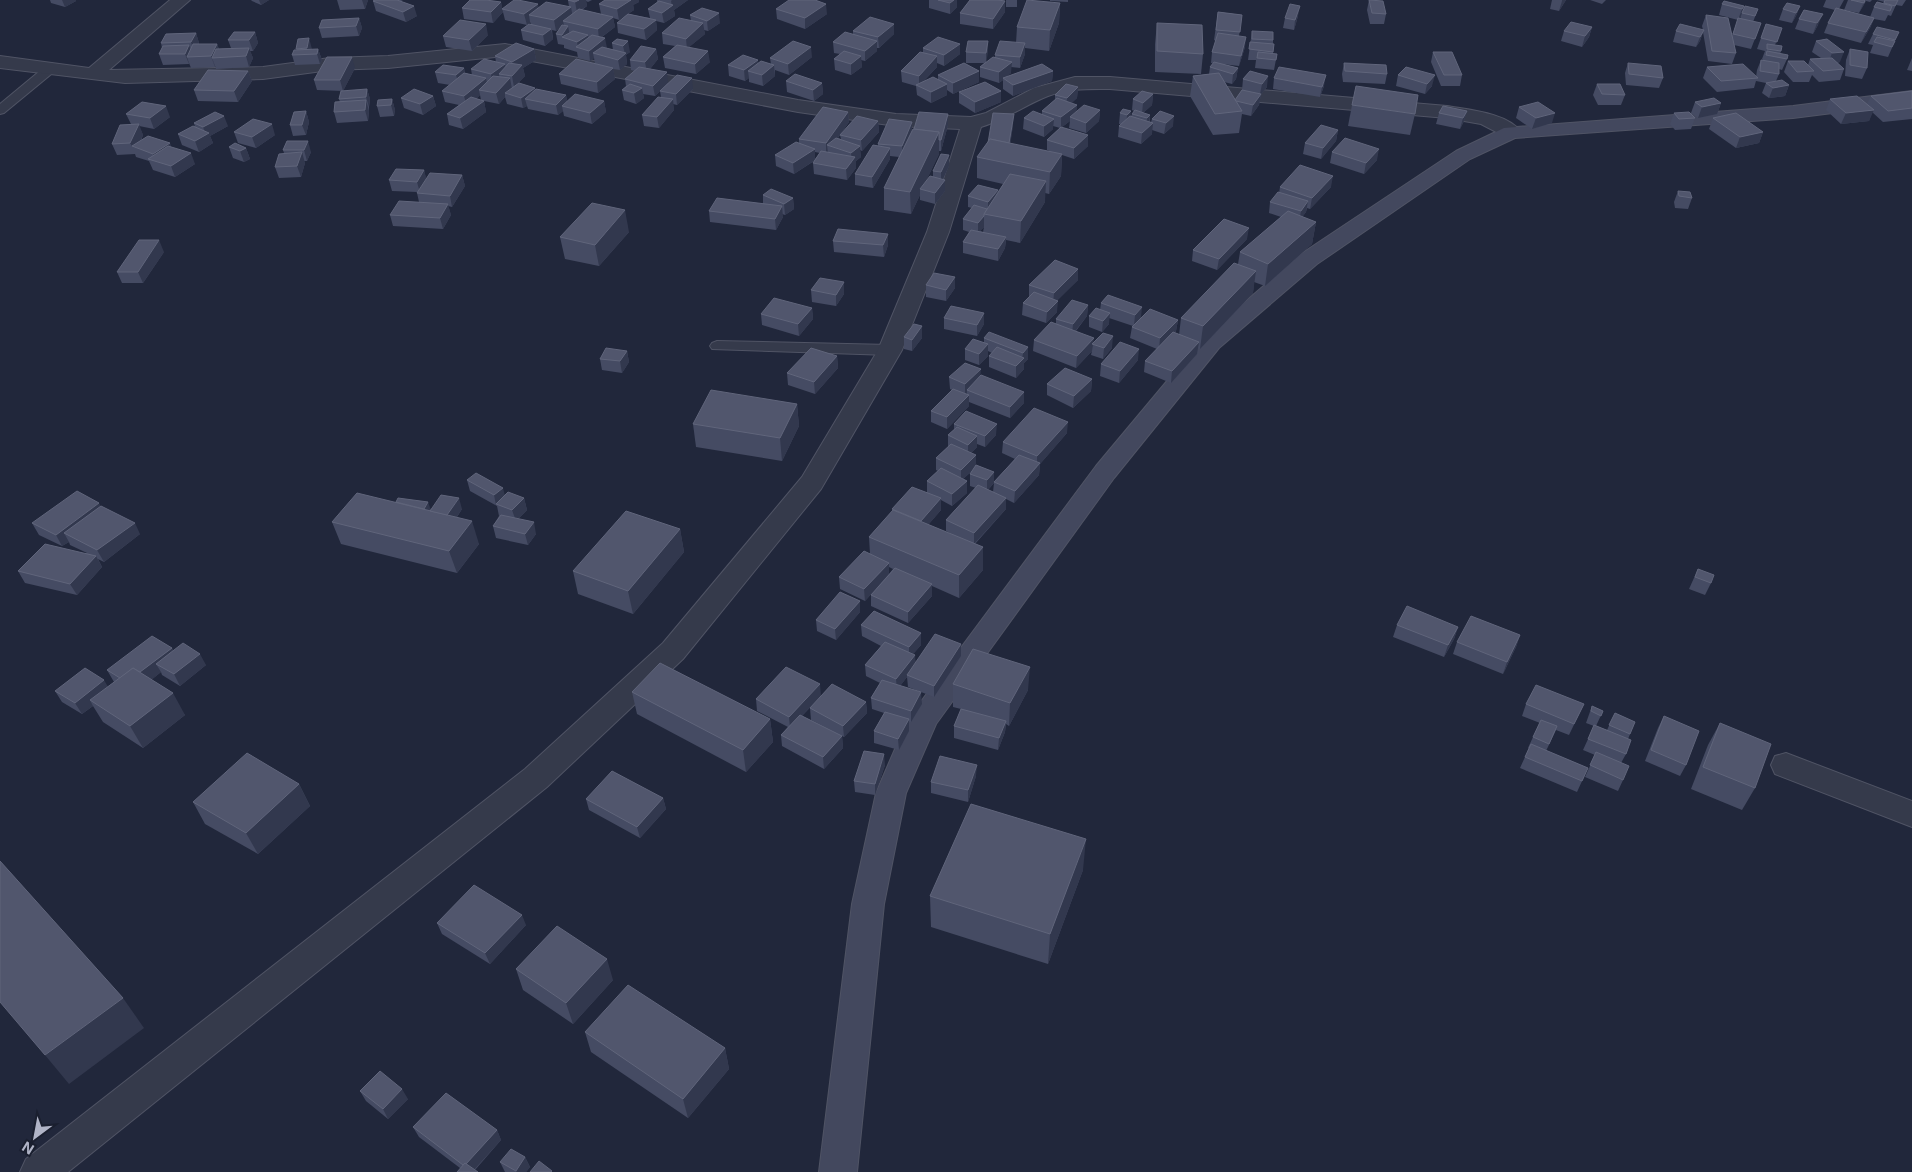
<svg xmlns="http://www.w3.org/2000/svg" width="1912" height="1172" viewBox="0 0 1912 1172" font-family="Inter,sans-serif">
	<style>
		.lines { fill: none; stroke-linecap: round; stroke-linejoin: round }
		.service-casing { stroke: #505465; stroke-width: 2 }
		.minor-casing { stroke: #505465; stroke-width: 2 }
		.secondary-casing { stroke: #505465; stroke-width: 2 }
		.service { fill: #353a4b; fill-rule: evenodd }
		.minor { fill: #353a4b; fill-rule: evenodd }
		.secondary { fill: #43485e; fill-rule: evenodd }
		.wall { fill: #454b63; fill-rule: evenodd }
		.shaded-wall { fill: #32384e }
		.building { fill: #51566d; stroke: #60657b }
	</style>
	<rect width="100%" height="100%" fill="#21273b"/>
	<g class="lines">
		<defs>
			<g id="service">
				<path d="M51,64L55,65L57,68L55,71L4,113L0,114V104L47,65Z"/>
				<path d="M717,341L890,345L898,350L890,355L712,349L710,346L712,343Z"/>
			</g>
			<g id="minor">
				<path d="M170,0H190L109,70L263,67L330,58L388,56L505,44L798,100L896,114L971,117L986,113L1034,88L1075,77H1110L1447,106C1469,110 1508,113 1521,132L1518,136L1511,138L1504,136L1481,124L1447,118L1110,89C1089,89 1069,88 1048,96C1025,105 1005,120 981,127L949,232L902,350L821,489L683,659L547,787L68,1172H20L26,1159L525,769L663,643L802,477L878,350L927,232L960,129L896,126L798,112L505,56L388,68L330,70L263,79L125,83L0,68V56L89,68Z"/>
				<path d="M1786,753L1912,801V827L1775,774L1771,765L1775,756Z"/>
			</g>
			<path id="secondary" d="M1912,91V103L1793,118L1515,138L1470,159L1317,264L1219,348L1114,478L936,724L906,793L884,904L857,1172H819L852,904L876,793L908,719L1096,466L1203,338L1301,254L1456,151L1504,128L1793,106Z"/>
		</defs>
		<!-- service casing -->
		<use href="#service" class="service-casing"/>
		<!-- minor casing -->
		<use href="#minor" class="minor-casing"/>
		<!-- secondary casing -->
		<use href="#secondary" class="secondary-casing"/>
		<!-- service -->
		<use href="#service" class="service"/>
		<!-- minor -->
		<use href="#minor" class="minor"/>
		<!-- secondary -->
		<use href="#secondary" class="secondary"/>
	</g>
	<!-- wall -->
	<g class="wall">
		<path d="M50,0H76V1L65,7L51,3Z"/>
		<path d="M251,0H269L261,5L252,1Z"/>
		<path d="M337,0H368L365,9L340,10Z"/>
		<path d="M375,0H403L401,1L417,16L406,22L376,11L373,1Z"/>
		<path d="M568,0H592L588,2L586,1L587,6L582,10L601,14L599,4L605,0H639V2L633,5L634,10L628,14L650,18L648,9L657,3V0H688L674,10L675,16L664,23L656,21L657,30L646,40L618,33L617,23L627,14L619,20L613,18L615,27L602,37L607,49L613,50L612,43L617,39L630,52L626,55L627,64L620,70L613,69L615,79L598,93L561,84L559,74L595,64L594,58L590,61L578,58L577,52L564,48V45L558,44L556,34L561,27L556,31L552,30L553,39L545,46L523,40L521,30L531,24L530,22L527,25L505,20L503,12L493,23L464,19L462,8L501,2L502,9L538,4V8L569,7Z"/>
		<path d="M929,0H957V7L950,14L929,8Z"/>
		<path d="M970,0H1001L1005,1V12L993,29L960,24V13Z"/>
		<rect x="1006" y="0" width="11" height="7"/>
		<path d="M1050,0H1068V2L1050,1Z"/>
		<path d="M1369,0L1386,14L1384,24H1370L1367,10Z"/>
		<path d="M1552,0H1566L1559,11L1550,9Z"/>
		<path d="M1590,0H1606L1602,4Z"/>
		<path d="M1826,0H1844L1839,9L1870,17L1874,7L1883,4L1884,2L1877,0H1906L1902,6L1896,5L1891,16L1888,15L1885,21L1874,19L1870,28L1861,43L1824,33L1828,23L1835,10L1823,7Z"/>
		<path d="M1848,0H1872L1870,2L1866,1L1859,13L1844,10Z"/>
		<path d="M1060,3L1059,23L1049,51L1025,48V54L1020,68L1011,67V73L1006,77L1053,71L1052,81L1013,96L1003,89V80L999,83L980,77V67L984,63H966V52L988,41L986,62L995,57V55L1016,43L1017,27Z"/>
		<path d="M1722,4L1744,6L1741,16L1739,19H1740L1742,13L1758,9L1753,22L1761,23L1751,49L1734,45L1736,53L1732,64L1708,61L1703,32L1700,41L1696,47L1673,42L1676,31L1703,30L1702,26L1706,15L1732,35L1738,20L1719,15Z"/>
		<path d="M1800,6L1796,16L1792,23L1779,20L1783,9Z"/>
		<path d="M776,9L827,14L805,29L777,19Z"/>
		<path d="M1804,10L1818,25L1813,34L1795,29L1799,19Z"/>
		<path d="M1218,12L1242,15L1239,36L1245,47L1239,66L1222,64L1238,68L1236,79L1232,84L1224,82L1235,100L1242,90L1243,79L1250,71L1267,87L1261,94L1259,105L1251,116L1242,114L1239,133L1213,135L1190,96L1193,76L1209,74L1210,67L1213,63H1211L1212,52L1216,41L1214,40Z"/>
		<path d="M690,15L720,23L708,31L704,30L705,34L689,47L710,62L696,74L665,68L663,57L675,46L663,44L662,33L691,21Z"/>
		<path d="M1298,16L1294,30L1283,28L1285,18Z"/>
		<path d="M359,18L362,28L359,36L322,38L319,28Z"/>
		<path d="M1157,23L1203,54L1201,74L1155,72V44Z"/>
		<path d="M1766,24L1782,28L1775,45L1781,51L1780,54L1787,59L1782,70L1779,69V74L1776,81L1789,85L1785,96L1769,98L1762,93L1766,83L1756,81L1754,88L1717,92L1703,78L1707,67L1756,77L1757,70L1761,60H1763L1762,59L1765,51L1757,49Z"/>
		<path d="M1592,27L1589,37L1582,47L1561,41L1564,31Z"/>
		<path d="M853,31L894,34L879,48H877V51L865,61L861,60L862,67L851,75L835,70L834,59L840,54L834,53L833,42L853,34Z"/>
		<path d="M1252,31L1273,40V44H1274L1273,54H1277L1274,70L1255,68L1256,60H1248Z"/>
		<path d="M255,32L258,43L253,51H250L253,58L249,67L216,69L215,66V67L191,68L189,63V64L163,65L159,54L162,48L161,43L196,33L199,43V44H217L219,49L231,48L228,40Z"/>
		<path d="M1899,32L1888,57L1870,53L1873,45L1868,44L1873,34Z"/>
		<path d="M488,35L472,51L446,47L443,36Z"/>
		<path d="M298,39L312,50L318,49L322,60L320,64L295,65L292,55L297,50Z"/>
		<path d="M1827,39L1840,62L1837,63L1844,69L1840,80L1819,82L1812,75L1809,82H1793L1784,72L1788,61L1808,65L1810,59L1821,58L1812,52L1816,41Z"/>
		<path d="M923,48L960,54L944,66L937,63V67L924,81L938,80V75L979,71V82L953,94L947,90V95L931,103L917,95L916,86L902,82L901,71L923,53Z"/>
		<path d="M534,49L536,60L523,68L525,76L516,85L535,88V89L566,95L567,101H604L606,112L592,124L564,116L563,111L558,115L528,109L527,106L523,108L507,104L505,97L499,104L484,101L486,112L463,129L449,125L447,114L459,105L445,102L442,91L450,85L438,83L435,72L464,68L465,73L472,75L471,69L496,62L495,56ZM480,95L481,100L476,99Z"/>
		<path d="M656,49L658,59L650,69L668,83L693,89L677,105L673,104L674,110L659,128L644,126L642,115L661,97L660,91L655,96L643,94L644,98L636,104L624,100L622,90L626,86L625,79L635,71L631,70L630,60Z"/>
		<path d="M1850,49L1867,68L1862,79L1845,76L1846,60Z"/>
		<path d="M1433,52L1462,75L1460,86H1441L1431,62Z"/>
		<path d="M812,57L789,75L775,70V76L763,86L749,82V78L745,81L729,76L728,65L759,63L771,64L770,58Z"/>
		<path d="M1912,58V71L1907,70Z"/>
		<path d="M1344,63L1387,74L1385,84L1343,82L1342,74Z"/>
		<path d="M1628,63L1663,78L1659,88L1626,85L1625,73Z"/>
		<path d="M1406,67L1432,86L1425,94L1396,86L1398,75Z"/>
		<path d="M355,68L343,91L317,90L314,80Z"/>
		<path d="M248,71L252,81L238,102L198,101L194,90Z"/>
		<path d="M1274,78L1324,86L1320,97L1273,89Z"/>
		<path d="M786,81L822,83L823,94L814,101L787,92Z"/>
		<path d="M1597,84L1625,95L1621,105H1598L1593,95Z"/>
		<path d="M1078,87L1077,98L1071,103L1077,105L1076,112L1100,110L1099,121L1086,133L1069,128L1070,121L1062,127L1088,146L1074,159L1062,155L1061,176L1049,194L1045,193V202L1020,243L1006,240L1005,248L998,261L963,253V242L969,232L963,230V219L972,208L968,207V196L998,192L1003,184L977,178V157L988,143L1013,125L1010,144L1052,152L1047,150V140L1060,128L1053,126V129L1044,137L1023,129L1024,118L1042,114V111L1055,100V95ZM984,227L983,232L980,231Z"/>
		<path d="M367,89L370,99L369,107V111L368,121L337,123L334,112L340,102L339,99Z"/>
		<path d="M1912,91V119L1883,122L1872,112L1869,121L1841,124L1826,110L1830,99L1867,104L1871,96Z"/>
		<path d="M959,92L1001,102L975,113L959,103Z"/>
		<path d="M1153,94L1152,105L1143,113L1150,115V122H1151L1152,119L1160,111L1173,126L1164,134L1152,130V134L1141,144L1118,137L1119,126L1121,124H1119L1120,113L1131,116L1132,114L1134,111L1132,110L1133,99Z"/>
		<path d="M433,96L436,106L423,115L404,108L401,98Z"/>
		<path d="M392,99L395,110L394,116L380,117L377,106Z"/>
		<path d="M1695,102L1721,103L1717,114L1698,118L1691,113Z"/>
		<path d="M1352,105L1415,114L1410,135L1348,126Z"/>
		<path d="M1519,107L1552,123L1532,129L1516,118Z"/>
		<path d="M306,111L309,122L306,135L293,136L290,125Z"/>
		<path d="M1467,111L1464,121L1460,129L1436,124L1439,113Z"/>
		<path d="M848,112L849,122L838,138L841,139L840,135L878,121L879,132L862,151L860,150L861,157L856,161V168L847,180L814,174L813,163L814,161L794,174L776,166L775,155L799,143V139ZM815,152L820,153L815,159Z"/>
		<path d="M1674,113L1695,118L1691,129L1675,130L1670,124Z"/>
		<path d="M126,114L170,117L154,129L139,126L143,135L141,141L171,147L195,164L175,177L153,170L149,161L136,157L135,154L117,155L112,144L131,124Z"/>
		<path d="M948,114V125L941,151H939V154L926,181L933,177V171L949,166L943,179L945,180V191L935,204L920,200V195L911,214L884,210V188L899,157L890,156V159L873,188L855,185V174L878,146V144L912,131Z"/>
		<path d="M1713,118L1763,132L1759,143L1736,148L1709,129Z"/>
		<path d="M194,123L228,126L210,136L213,143L199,152L182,145L178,134L195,127Z"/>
		<path d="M1338,130L1336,141L1321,159L1303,154L1305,143Z"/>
		<path d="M234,132L275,135L256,148L238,143Z"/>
		<path d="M287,141L311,152L307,161H304L305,163L301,177L279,178L275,167L284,153L283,150Z"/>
		<path d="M229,147L246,148L250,159L244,162L233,158Z"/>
		<path d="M1332,152L1377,160L1364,174L1330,163Z"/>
		<path d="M424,170L426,179L462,175L465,186L452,207L448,206L451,215L443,229L393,226L390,215L419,202L417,193V192L392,191L389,180Z"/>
		<path d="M1280,187H1331L1310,209L1307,208L1306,212L1302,217L1316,222L1312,244L1265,286L1254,282L1253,293L1200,349L1198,348L1197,354L1171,383L1144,372L1145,361L1157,349L1130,338L1132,327L1133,326L1109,318V324L1102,332L1089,327V316L1100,310L1101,303L1108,295L1141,318L1178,320L1176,331L1175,333L1179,335L1181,318L1238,264L1240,252L1281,217L1269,213L1270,202L1279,193Z"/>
		<path d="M1678,191L1692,198L1688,209L1675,208L1674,202Z"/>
		<path d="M763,195L793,198L794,209L785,215L782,214L783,217L776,230L710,222L709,211L763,204Z"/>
		<path d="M629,232L599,266L565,259L560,237Z"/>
		<path d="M888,234V245L884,257L834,252L833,241Z"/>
		<path d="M1247,239L1217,270L1192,261L1193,250Z"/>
		<path d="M164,252L143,283H122L117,272Z"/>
		<path d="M1078,269V280L1057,300V312L1046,323L1022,315L1023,303L1030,296H1029V285Z"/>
		<path d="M955,277V288L946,301L926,297V285Z"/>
		<path d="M844,282V294L836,306L812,302L811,290Z"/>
		<path d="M1088,305L1087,316L1076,331L1093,343L1112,348L1103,359L1091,355L1092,351L1076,368L1033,351L1034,340L1056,324V319Z"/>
		<path d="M812,308L813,319L799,336L762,325L761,314Z"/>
		<path d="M984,313V324L977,336L944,329V318Z"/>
		<path d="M922,326V338L912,351L904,349V337Z"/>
		<path d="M984,338L1028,347V359L1024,363V369L1016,378L989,367V356L992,353L988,351V356L979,365L965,360V349L984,343Z"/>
		<path d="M627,351L629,362L622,373L602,370L600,359Z"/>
		<path d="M837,356L838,368L815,394L788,385L787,373Z"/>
		<path d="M1138,360L1119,383L1100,376L1101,364Z"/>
		<path d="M981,376L1024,403L1010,418L969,402V406L947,429L931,422V411L952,390L950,389L949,377Z"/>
		<path d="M1092,379L1091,391L1073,408L1047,395V384Z"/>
		<path d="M797,404L799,426L782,461L696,447L693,424Z"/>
		<path d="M954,424L996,435L985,447L977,444V447L971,453L976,465L994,472V482L1015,459L1002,453L1003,442L1067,433L1040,464L1039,475L1014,503L1006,499V509L975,544L983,547V570L959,598L932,586V596L908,623L871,606V595L881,583L865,601L840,589L839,577L870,554L869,537L893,511L892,509L927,493V481L938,471L936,470V458L948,447V435L954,430ZM972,471L970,474V486L976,488L946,520V531L955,536L928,525L941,510V500L952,506L967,493V481L963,479ZM994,483L993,492L988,490ZM889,567L893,569L889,574Z"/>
		<path d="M467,480L505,495L524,498L527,510L518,519L536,534L528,545L496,538L493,526L499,516L497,506L470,491Z"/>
		<path d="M396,502L431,509H462L457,517L479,544L457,573L341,544L332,522Z"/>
		<path d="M32,523L140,534L104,562L98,559L102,567L77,595L25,583L18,571L87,553L70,545L69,542L62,546L39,535Z"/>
		<path d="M680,529L684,552L633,614L578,594L573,571Z"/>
		<path d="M1698,569L1711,583L1705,595L1689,589Z"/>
		<path d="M860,601V612L836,640L817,631L816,620Z"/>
		<path d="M861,625L921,633V645L913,654L916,663L961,656L934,697L908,687L907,677L900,686L922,704L911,722H909V731L899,750L874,743V731L884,713L872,709L871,698L880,683L866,676L865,665L881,646L862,636Z"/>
		<path d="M1397,625L1458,627L1454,639L1444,657L1393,637Z"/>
		<path d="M1520,635L1516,647L1503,674L1453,654L1457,642Z"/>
		<path d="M172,648L173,651L206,665L180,686L162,675L161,672L151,680L185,715L143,748L103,722L93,706L82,714L62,702L55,691L108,687L114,682L107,670Z"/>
		<path d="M953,684L1028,690L1009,726L1006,724L1005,732L998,750L954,738V726L961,709L953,707Z"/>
		<path d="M632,692L770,719L773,742L746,772L637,714Z"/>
		<path d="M821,696L802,716L842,736L843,748L824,769L782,746L781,735L788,727L757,711L756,699Z"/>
		<path d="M866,702L867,713L844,737L811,720L810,708Z"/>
		<path d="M1526,704H1584L1569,735L1556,730L1546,751L1588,768L1577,792L1520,768L1529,748H1528L1533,737L1540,723L1522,716Z"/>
		<path d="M1592,706L1603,711L1596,726L1607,730L1615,713L1635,722L1628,739L1626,754L1621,763L1623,780L1618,791L1585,777L1595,755L1583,750L1594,726L1586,723Z"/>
		<path d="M1664,716L1686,765L1680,776L1645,761L1658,728Z"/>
		<path d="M1720,723L1755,788L1742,810L1691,789L1708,745Z"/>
		<path d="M885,765L875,795L855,792L854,781Z"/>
		<path d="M976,776L968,802L931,793V782Z"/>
		<path d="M299,784L310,806L258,854L205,824L193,802Z"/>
		<path d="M663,798L666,809L640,838L589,810L586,799Z"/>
		<path d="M1083,870L1048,964L931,927L930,896Z"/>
		<path d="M437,923L526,925L490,964L442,934Z"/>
		<path d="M516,969L613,980L573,1024L523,990Z"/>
		<path d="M585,1032L725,1048L729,1069L688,1118L591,1052Z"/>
		<path d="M360,1091L408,1099L388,1119L366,1101Z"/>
		<path d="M413,1127L497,1130L501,1140L475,1170L460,1168L419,1137Z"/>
		<path d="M525,1157L530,1167L526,1172H505L500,1162Z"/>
	</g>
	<!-- shaded-wall -->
	<g class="shaded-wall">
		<path d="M62,0H76V1L65,7Z"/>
		<path d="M259,0H269L261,5Z"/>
		<path d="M362,0H368L365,9Z"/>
		<path d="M579,0H586L587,6L577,12L575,2Z"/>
		<path d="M631,0H633L634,10L619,20L617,9Z"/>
		<path d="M633,0H639V2L633,5Z"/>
		<path d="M672,0H688L674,10L675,16L664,23L662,13L672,6L671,1Z"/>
		<path d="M954,0H957V7L950,14V3Z"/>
		<path d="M1562,0H1566L1559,11L1562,1Z"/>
		<path d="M1865,0H1866L1864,4L1859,13Z"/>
		<path d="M1005,1V12L993,29V19Z"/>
		<path d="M501,2L503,12L493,23L491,12Z"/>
		<path d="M1060,3L1059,23L1049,51L1050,30Z"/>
		<path d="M538,4L540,14L529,15L530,22L527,25L524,14Z"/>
		<path d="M826,4L827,14L805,29V18Z"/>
		<path d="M414,6L417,16L406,22L403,12Z"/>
		<path d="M1300,6L1298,16L1294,30L1295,20Z"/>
		<path d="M1744,6L1741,16L1738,20L1742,9Z"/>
		<path d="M1800,6L1796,16L1792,23L1796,13Z"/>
		<path d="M571,7L573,18L563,21L564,25L556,31L554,20Z"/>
		<path d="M719,13L720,23L708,31L707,21Z"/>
		<path d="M1823,14L1818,25L1813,34L1817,23Z"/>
		<path d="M613,17L615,27L599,39L598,29Z"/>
		<path d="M359,18L362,28L359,36L356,26Z"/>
		<path d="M1874,18L1870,28L1861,43L1866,32Z"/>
		<path d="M656,20L657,30L646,40L644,29Z"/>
		<path d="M703,23L705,34L687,49L686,39Z"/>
		<path d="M486,24L488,35L472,51L469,40Z"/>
		<path d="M894,24V34L879,48L878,37Z"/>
		<path d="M568,26L570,36L562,37V35Z"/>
		<path d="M1592,27L1589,37L1582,47L1585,36Z"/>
		<path d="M551,29L553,39L545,46L543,35Z"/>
		<path d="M1704,30L1700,41L1696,47L1700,37Z"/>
		<path d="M255,32L258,43L253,51L249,40Z"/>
		<path d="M196,33L199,43L194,53L191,42Z"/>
		<path d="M588,35L590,46L578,48L577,42Z"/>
		<path d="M1246,37L1245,47L1239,66L1241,56Z"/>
		<path d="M309,38L312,49L311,54H308L307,48Z"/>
		<path d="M605,38L607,48L593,53L594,58L590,61L589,51Z"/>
		<path d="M628,41L630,52L626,55L627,64L620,70L618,60L625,54L623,46Z"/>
		<path d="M877,41V51L865,61V51Z"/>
		<path d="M988,41V52L986,64V53Z"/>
		<path d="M1025,43V54L1020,68V57Z"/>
		<path d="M217,44L220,54L212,58L215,66V67L211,56Z"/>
		<path d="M960,44V54L944,66V55Z"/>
		<path d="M189,45L193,56L187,57L189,63V64L185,54Z"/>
		<path d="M811,47L812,57L789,75L788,64Z"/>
		<path d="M249,48L253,58L249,67L246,56Z"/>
		<path d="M318,49L322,60L320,64L317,54Z"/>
		<path d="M534,49L536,60L523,68L525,76L514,87L512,76L514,73L512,62Z"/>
		<path d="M656,49L658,59L647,73L645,62Z"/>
		<path d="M708,51L710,62L696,74L695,64Z"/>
		<path d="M1844,52L1840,62L1828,64L1832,53Z"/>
		<path d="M861,56L862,67L851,75V64Z"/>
		<path d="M937,56V67L919,86V76Z"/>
		<path d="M352,57L355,68L343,91L340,80Z"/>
		<path d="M758,60L759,70L748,71L749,78L745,81L744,70Z"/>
		<path d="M1012,62L1011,73L1004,79L1003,78V80L999,83V72Z"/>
		<path d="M505,64L507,75L499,74L500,80L493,85L491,74Z"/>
		<path d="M774,65L775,76L763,86L762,75Z"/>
		<path d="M464,68L466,79L459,86L456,75Z"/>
		<path d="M613,68L615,79L598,93L597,82Z"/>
		<path d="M1238,68L1236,79L1232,84L1233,74Z"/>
		<path d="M248,71L252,81L238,102L234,91Z"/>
		<path d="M979,71V82L953,94V83Z"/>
		<path d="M1053,71L1052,81L1013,96V85Z"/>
		<path d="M667,72L668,83L655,96L653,86Z"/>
		<path d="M1326,75L1324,86L1320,97L1322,87Z"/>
		<path d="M1435,75L1432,86L1425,94L1427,84Z"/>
		<path d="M1268,76L1267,87L1261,94L1259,105L1251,116L1253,105L1260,94L1262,84Z"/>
		<path d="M486,78L488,88L479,90L480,95L467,107L464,96Z"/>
		<path d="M510,78L512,89L505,93V97L499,104L496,93Z"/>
		<path d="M692,78L693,89L677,105L676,94Z"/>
		<path d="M822,83L823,94L814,101L813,90Z"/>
		<path d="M947,84V95L931,103V92Z"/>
		<path d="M1789,85L1785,96L1769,98L1773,88Z"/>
		<path d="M1078,87L1077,98L1066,109L1067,98Z"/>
		<path d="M535,88L537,98L525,99L527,106L523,108L521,98Z"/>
		<path d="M642,88L644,98L636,104L634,93Z"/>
		<path d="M367,89L370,99L369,107L366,97Z"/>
		<path d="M1001,91V102L975,113V102Z"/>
		<path d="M1153,94L1152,105L1142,114L1143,103Z"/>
		<path d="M566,95L568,106H562L563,111L558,115L556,105Z"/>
		<path d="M433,96L436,106L423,115L420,104Z"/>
		<path d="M392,99L395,110L394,116L391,105Z"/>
		<path d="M673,99L674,110L659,128L657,117Z"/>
		<path d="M366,100L369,111L368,121L365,110Z"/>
		<path d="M484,101L486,112L463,129L460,118Z"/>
		<path d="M604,101L606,112L592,124L590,113Z"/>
		<path d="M1721,103L1717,114L1698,118L1702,107Z"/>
		<path d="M1077,105L1076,116L1070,117V121L1061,128V117Z"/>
		<path d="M166,106L170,117L154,129L150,118Z"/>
		<path d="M1100,110L1099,121L1086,133V123Z"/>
		<path d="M1874,110L1869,121L1841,124L1846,113Z"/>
		<path d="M306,111L309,122L306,135L302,125Z"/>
		<path d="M1131,111L1130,122L1126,126L1127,115Z"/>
		<path d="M1467,111L1464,121L1460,129L1463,118Z"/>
		<path d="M848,112L849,122L832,146L827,145L828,153L826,154V143Z"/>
		<path d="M1555,113L1552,123L1532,129L1536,118Z"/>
		<path d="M948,114V125L941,151V140Z"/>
		<path d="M1014,114L1013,125L1008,162V151Z"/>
		<path d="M1150,115L1149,126L1146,129L1147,118Z"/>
		<path d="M224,116L228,126L210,136L213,143L199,152L195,141L206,135L203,127Z"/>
		<path d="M1174,116L1173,126L1164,134L1166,123Z"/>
		<path d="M1054,119L1053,129L1044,137V126Z"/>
		<path d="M878,121L879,132L862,151L861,140Z"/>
		<path d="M912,122V132L902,157V146Z"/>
		<path d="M1153,123L1152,134L1141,144L1142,133Z"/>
		<path d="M139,124L143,135L137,148L132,146L130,143Z"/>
		<path d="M272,124L275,135L256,148L252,137Z"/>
		<path d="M1338,130L1336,141L1321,159L1323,148Z"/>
		<path d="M939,132V154L922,190L920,189V195L911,214L910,192Z"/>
		<path d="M1763,132L1759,143L1736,148L1740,137Z"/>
		<path d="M1088,135V146L1074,159V148Z"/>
		<path d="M308,141L311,152L307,161L304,150Z"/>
		<path d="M170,143L174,154L157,162L153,154Z"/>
		<path d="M860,146L861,157L856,161V168L847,180L846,169L852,162L851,153Z"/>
		<path d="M246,148L250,159L244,162L240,151Z"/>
		<path d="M890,148V159L873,188L872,177Z"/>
		<path d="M815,149V160L794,174L793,163Z"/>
		<path d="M1379,149L1377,160L1364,174L1366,163Z"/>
		<path d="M302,152L305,163L301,177L297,166Z"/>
		<path d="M191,153L195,164L175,177L171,166Z"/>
		<path d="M1062,154L1061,176L1049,194L1050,172Z"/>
		<path d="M949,155V166L941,183V172Z"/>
		<path d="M424,170L427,181L420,193L417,182Z"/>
		<path d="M462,175L465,186L452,207L450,196Z"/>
		<path d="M1333,176L1331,187L1310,209L1312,198Z"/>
		<path d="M945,180V191L935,204V193Z"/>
		<path d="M1046,181L1045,202L1020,243L1021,221Z"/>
		<path d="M998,190V201L988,210V202Z"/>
		<path d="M793,198L794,209L785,215L784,204Z"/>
		<path d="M1308,201L1306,212L1299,222L1301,211Z"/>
		<path d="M448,204L451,215L443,229L440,218Z"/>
		<path d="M782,206L783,217L776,230L775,219Z"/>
		<path d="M625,210L629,232L599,266L595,245Z"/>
		<path d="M984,216V227L978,234V223Z"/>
		<path d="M1316,222L1312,244L1265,286L1268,264Z"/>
		<path d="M1249,228L1247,239L1217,270L1219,259Z"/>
		<path d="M888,234V245L884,257L883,245Z"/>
		<path d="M1006,237L1005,248L998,261V249Z"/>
		<path d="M159,240L164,252L143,283L138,272Z"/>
		<path d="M1078,269V280L1053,305L1054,293Z"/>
		<path d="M1256,271L1253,293L1200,349L1203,326Z"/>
		<path d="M955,277V288L946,301V290Z"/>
		<path d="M844,282V294L836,306V295Z"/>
		<path d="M1058,301L1057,312L1046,323L1047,312Z"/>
		<path d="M1088,305L1087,316L1072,335L1073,324Z"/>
		<path d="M1142,307L1141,318L1134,326L1135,315Z"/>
		<path d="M812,308L813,319L799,336L798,324Z"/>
		<path d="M984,313V324L977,336V325Z"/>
		<path d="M1110,313L1109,324L1102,332L1103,321Z"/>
		<path d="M1178,320L1176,331L1159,349L1160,338Z"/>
		<path d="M922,326V338L912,351V340Z"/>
		<path d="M1113,336L1112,348L1103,359L1104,348Z"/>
		<path d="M1094,338L1092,351L1076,368L1077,356Z"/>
		<path d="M1199,342L1197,354L1171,383L1172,371Z"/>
		<path d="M988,344V356L979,365V354Z"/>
		<path d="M1028,347V359L1024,363V369L1016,378V366L1022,360L1023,353Z"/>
		<path d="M1139,349L1138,360L1119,383L1120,371Z"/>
		<path d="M627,351L629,362L622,373L620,361Z"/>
		<path d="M837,356L838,368L815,394L814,382Z"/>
		<path d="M981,369L980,380L967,390V394L965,396V384Z"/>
		<path d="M1092,379L1091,391L1073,408L1074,396Z"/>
		<path d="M1024,392V403L1010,418V407Z"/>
		<path d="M969,395V406L947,429V417Z"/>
		<path d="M797,404L799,426L782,461L780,438Z"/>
		<path d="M1068,422L1067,433L1040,464L1039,475L1014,503L1015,491L1037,467V456Z"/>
		<path d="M997,424L996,435L985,447V436Z"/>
		<path d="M977,436V447L968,456V445Z"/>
		<path d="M976,455V467L961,481V470Z"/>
		<path d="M994,472V483L987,491V480Z"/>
		<path d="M967,481V493L952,506V494Z"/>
		<path d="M503,488L506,500L496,505L494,495Z"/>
		<path d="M459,498L462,509L448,530L444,519Z"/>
		<path d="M524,498L527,510L516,521L512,510Z"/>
		<path d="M941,498V510L922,532L921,521Z"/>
		<path d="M1006,498V509L974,544V533Z"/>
		<path d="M428,502L432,513L423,511Z"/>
		<path d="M99,503L105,514L64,533L69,542L62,546L56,535Z"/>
		<path d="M472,521L479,544L457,573L449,551Z"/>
		<path d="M534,522L536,534L528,545L525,534Z"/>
		<path d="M135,523L140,534L104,562L97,550Z"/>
		<path d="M680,529L684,552L633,614L628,591Z"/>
		<path d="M983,547V570L959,598V575Z"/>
		<path d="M96,556L102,567L77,595L70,584Z"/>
		<path d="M889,563V574L865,601L864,589Z"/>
		<path d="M932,584V596L908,623V612Z"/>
		<path d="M860,601V612L836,640L835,629Z"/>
		<path d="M1458,627L1454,639L1444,657L1448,645Z"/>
		<path d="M921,633V645L909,659V647Z"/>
		<path d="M1520,635L1516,647L1503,674L1507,662Z"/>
		<path d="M961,644V656L934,697V686Z"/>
		<path d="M172,648L178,659L156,664L161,672L134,694L127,682Z"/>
		<path d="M200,654L206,665L180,686L174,674Z"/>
		<path d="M915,655L916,667L907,675V677L897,690L896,679Z"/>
		<path d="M1030,667L1028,690L1009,726L1010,703Z"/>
		<path d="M104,680L111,692L90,700L93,706L82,714L75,703Z"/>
		<path d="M820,684L821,696L790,728L789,717Z"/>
		<path d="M921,692L922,704L911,722V711Z"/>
		<path d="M173,693L185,715L143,748L130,726Z"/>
		<path d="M866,702L867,713L844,737L843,726Z"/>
		<path d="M770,719L773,742L746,772L743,750Z"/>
		<path d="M909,719V731L899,750L898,739Z"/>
		<path d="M1006,721L1005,732L998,750L999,738Z"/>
		<path d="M842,736L843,748L824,769L823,757Z"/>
		<path d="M884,754L885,765L875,795V784Z"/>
		<path d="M977,765L976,776L968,802V790Z"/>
		<path d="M299,784L310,806L258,854L246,833Z"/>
		<path d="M663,798L666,809L640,838L637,827Z"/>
		<path d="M1086,839L1083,870L1048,964L1050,934Z"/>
		<path d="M522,915L526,925L490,964L485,953Z"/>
		<path d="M607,959L613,980L573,1024L566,1003Z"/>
		<path d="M123,998L144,1028L69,1084L45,1055Z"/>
		<path d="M725,1048L729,1069L688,1118L683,1099Z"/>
		<path d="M402,1089L408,1099L388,1119L383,1109Z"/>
		<path d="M497,1130L501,1140L472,1172L464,1166Z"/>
		<path d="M525,1157L530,1167L526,1172H517L516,1171Z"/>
	</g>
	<!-- building -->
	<g class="building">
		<path d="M375,0H397L414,6L403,12L373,1Z"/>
		<path d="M470,0H486L501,2L491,12L462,8Z"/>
		<path d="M514,0H518L538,4L524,14L502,9Z"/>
		<path d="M568,0H579L575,2Z"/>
		<path d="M605,0H631L617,9L599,4Z"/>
		<path d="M789,0H815L826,4L805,18L776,9Z"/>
		<path d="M938,0H954L950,3Z"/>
		<path d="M970,0H998L1005,1L993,19L960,13Z"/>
		<path d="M1027,0L1060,3L1050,30L1017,27Z"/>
		<path d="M1369,0L1383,1L1386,14L1372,13Z"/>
		<path d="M1851,0H1865L1864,3Z"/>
		<path d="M1885,0H1898L1895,6L1884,3Z"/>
		<path d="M659,1L673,5L662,13L648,9Z"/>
		<path d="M1724,1L1744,6L1742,9L1722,4Z"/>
		<path d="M546,2L571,7L554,20L529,15Z"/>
		<path d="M1877,2L1892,6L1890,11L1874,7Z"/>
		<path d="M1787,3L1800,6L1796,13L1783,9Z"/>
		<path d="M1290,4L1300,6L1295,20L1285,18Z"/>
		<path d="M1745,6L1758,9L1755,16L1742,13Z"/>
		<path d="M702,8L719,13L707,21L690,15Z"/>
		<path d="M1836,8L1874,18L1866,32L1828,23Z"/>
		<path d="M579,9L613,17L598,29L563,21Z"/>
		<path d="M1804,10L1823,14L1817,23L1799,19Z"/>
		<path d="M1218,12L1242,15L1240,32L1216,30Z"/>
		<path d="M628,14L656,20L644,29L617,23Z"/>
		<path d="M1706,15L1728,18L1736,53L1712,51Z"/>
		<path d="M870,17L894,24L878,37L853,31Z"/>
		<path d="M359,18L356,26L319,28L322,20Z"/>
		<path d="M679,18L703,23L686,39L662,33Z"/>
		<path d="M1738,18L1761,23L1755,39L1733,34Z"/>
		<path d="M460,20L486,24L469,40L443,36Z"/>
		<path d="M1571,22L1592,27L1585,36L1564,31Z"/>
		<path d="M1157,23L1202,25L1203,54L1157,51Z"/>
		<path d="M529,24L551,29L543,35L521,30Z"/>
		<path d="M1680,24L1704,30L1700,37L1676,31Z"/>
		<path d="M1766,24L1782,28L1777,42L1761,38Z"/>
		<path d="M562,25L568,26L562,35L556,34Z"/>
		<path d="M1877,27L1899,32L1895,40L1873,34Z"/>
		<path d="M573,31L588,35L577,42L562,37Z"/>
		<path d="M1252,31L1273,32V40L1252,39Z"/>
		<path d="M234,32H255L249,40H228Z"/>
		<path d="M845,32L877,41L865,51L833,42Z"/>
		<path d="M196,33L191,42L161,43L166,34Z"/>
		<path d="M1218,33L1246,37L1241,56L1212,52Z"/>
		<path d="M592,35L605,38L589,51L576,47Z"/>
		<path d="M938,37L960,44L944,55L923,48Z"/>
		<path d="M1877,37L1895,41L1892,47L1874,42Z"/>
		<path d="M309,38L307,48L296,49L298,39Z"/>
		<path d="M617,39L628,41L623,46L612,43Z"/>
		<path d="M1827,39L1844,52L1832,53L1816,41Z"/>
		<path d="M793,41L811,47L788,64L770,58Z"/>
		<path d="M968,41H988L986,53L966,52Z"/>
		<path d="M1000,41L1025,43L1020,57L995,55Z"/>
		<path d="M1250,42L1274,44L1273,52L1249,49Z"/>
		<path d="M516,43L534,49L512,62L495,56Z"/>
		<path d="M193,44H217L211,56L187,57Z"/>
		<path d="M1767,44L1782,46L1781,51L1767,49Z"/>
		<path d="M189,45L185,54H159L163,46Z"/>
		<path d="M677,45L708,51L695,64L663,57Z"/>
		<path d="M641,46L656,49L645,62L630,60Z"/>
		<path d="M602,47L626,53L618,60L593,53Z"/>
		<path d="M249,48L246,56L212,58L216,49Z"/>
		<path d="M318,49L317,54L292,55L294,50Z"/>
		<path d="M1850,49L1868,52L1867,68L1850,65Z"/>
		<path d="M844,51L861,56L851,64L834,59Z"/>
		<path d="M1767,51L1788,55L1787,59L1766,55Z"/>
		<path d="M920,52L937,56L919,76L901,71Z"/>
		<path d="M1258,52L1277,54L1276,60L1257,58Z"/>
		<path d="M1433,52H1452L1462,75H1444Z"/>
		<path d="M743,55L758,60L744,70L728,65Z"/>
		<path d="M327,57H352L340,80H314Z"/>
		<path d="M993,57L1012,62L999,72L980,67Z"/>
		<path d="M1832,58L1844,69L1823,71L1810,59Z"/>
		<path d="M484,59L505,64L491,74L471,69Z"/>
		<path d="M576,59L613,68L597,82L559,74Z"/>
		<path d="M1761,60L1779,63V74L1760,71Z"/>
		<path d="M761,61L774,65L762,75L748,71Z"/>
		<path d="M1788,61H1804L1814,71L1797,72Z"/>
		<path d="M1214,62L1238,68L1233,74L1210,67Z"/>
		<path d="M509,63L522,65L512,76L499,74Z"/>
		<path d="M964,63L979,71L953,83L938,75Z"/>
		<path d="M1344,63L1386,65L1387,74L1345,71Z"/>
		<path d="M1628,63L1661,66L1663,78L1629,74Z"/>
		<path d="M1042,64L1053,71L1013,85L1003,78Z"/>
		<path d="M1743,64L1758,78L1721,81L1707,67Z"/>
		<path d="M443,65L464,68L456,75L435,72Z"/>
		<path d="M639,67L667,72L653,86L625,79Z"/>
		<path d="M1279,67L1326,75L1322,87L1274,78Z"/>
		<path d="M1406,67L1435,75L1427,84L1398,75Z"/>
		<path d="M208,70L248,71L234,91L194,90Z"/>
		<path d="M1250,71L1268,76L1262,84L1243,79Z"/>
		<path d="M464,73L486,78L464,96L442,91Z"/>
		<path d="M1219,73L1242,111L1215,114L1193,76Z"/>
		<path d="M795,74L822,83L813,90L786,81Z"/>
		<path d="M677,75L692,78L676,94L660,91Z"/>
		<path d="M493,76L510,78L496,93L479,90Z"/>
		<path d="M933,77L947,84L931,92L916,85Z"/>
		<path d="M1782,80L1789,85L1773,88L1766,83Z"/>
		<path d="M985,82L1001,91L975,102L959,92Z"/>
		<path d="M519,83L535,88L521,98L505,93Z"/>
		<path d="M630,84L642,88L634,93L622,90Z"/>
		<path d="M1066,84L1078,87L1067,98L1055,95Z"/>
		<path d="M1597,84H1620L1625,95L1602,94Z"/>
		<path d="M1356,86L1418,95L1415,114L1352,105Z"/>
		<path d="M367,89L366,97L339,99L341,91Z"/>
		<path d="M414,89L433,96L420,104L401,98Z"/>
		<path d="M536,89L566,95L556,105L525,99Z"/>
		<path d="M1242,90L1261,94L1253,105L1236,101L1235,100Z"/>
		<path d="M1142,91L1153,94L1143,103L1133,99Z"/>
		<path d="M1912,91V108L1888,111L1871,96Z"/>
		<path d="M575,94L604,101L590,113L562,106Z"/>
		<path d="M1857,96L1874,110L1846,113L1830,99Z"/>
		<path d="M471,97L484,101L460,118L447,114Z"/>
		<path d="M658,97L673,99L657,117L642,115Z"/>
		<path d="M1057,98L1077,105L1061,117L1042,111Z"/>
		<path d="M1714,98L1721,103L1702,107L1695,102Z"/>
		<path d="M392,99L391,105L377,106L378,100Z"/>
		<path d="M366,100L365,110L334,112L335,102Z"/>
		<path d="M142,102L166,106L150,118L126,114Z"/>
		<path d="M1538,102L1555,113L1536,118L1519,107Z"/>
		<path d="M1084,105L1100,110L1086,123L1070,117Z"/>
		<path d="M1443,106L1467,111L1463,118L1439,113Z"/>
		<path d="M823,107L848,112L826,143L799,139Z"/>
		<path d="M1123,109L1131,111L1127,115L1120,113Z"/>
		<path d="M1135,110L1150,115L1147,118L1132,114Z"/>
		<path d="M306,111L302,125H290L294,112Z"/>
		<path d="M1033,111L1054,119L1044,126L1024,118Z"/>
		<path d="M1160,111L1174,116L1166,123L1152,119Z"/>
		<path d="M215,112L224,116L203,127L194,123Z"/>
		<path d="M919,112L948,114L941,140H939V132L914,129Z"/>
		<path d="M1689,112L1695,118L1679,119L1674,113Z"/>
		<path d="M993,113L1014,114L1009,143L990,139L988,143Z"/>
		<path d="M1736,113L1763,132L1740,137L1713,118Z"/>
		<path d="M857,116L878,121L861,140L840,135Z"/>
		<path d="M1130,116L1153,123L1142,133L1119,126Z"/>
		<path d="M253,119L272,124L252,137L234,132Z"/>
		<path d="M889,119L912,122L902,146L878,144Z"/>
		<path d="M139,124L130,143L112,144L120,125Z"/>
		<path d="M1321,125L1338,130L1323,148L1305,143Z"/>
		<path d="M193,126L209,133L195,141L178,134Z"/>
		<path d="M1061,127L1088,135L1074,148L1047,140Z"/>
		<path d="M913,129L939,132L910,192L884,188Z"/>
		<path d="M148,136L170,143L153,154L132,146Z"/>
		<path d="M836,138L860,146L851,153L827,145Z"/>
		<path d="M1345,138L1379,149L1366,163L1332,152Z"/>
		<path d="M990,139L1062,154L1050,172L977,157Z"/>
		<path d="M287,141H308L304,150H283Z"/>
		<path d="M796,142L815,149L793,163L775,155Z"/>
		<path d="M235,143L246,148L240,151L229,147Z"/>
		<path d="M873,145L890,148L872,177L855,174Z"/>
		<path d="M168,146L191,153L171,166L148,159Z"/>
		<path d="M821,151L855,157L846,169L813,163Z"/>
		<path d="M302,152L297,166L275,167L279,154Z"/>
		<path d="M941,154L949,155L941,172L933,171Z"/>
		<path d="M1300,165L1333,176L1312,198L1280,187Z"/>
		<path d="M396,169L424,170L417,182L389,180Z"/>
		<path d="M430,173L462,175L450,196L417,193Z"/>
		<path d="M1010,174L1046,181L1021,221L984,214Z"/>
		<path d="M930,176L945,180L935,193L920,189Z"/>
		<path d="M978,185L998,190L988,202L968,196Z"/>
		<path d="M771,189L793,198L784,204L763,195Z"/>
		<path d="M1678,191L1690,192L1692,198L1679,196Z"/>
		<path d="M1278,192L1308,201L1301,211L1270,202Z"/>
		<path d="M717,198L782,206L775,219L709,211Z"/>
		<path d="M399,201L448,204L440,218L390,215Z"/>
		<path d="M592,203L625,210L595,245L560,237Z"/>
		<path d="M974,205L987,209L984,214V216L978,223L963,219Z"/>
		<path d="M1288,211L1316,222L1268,264L1240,252Z"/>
		<path d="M1224,219L1249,228L1219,259L1193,250Z"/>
		<path d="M838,229L888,234L883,245L833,241Z"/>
		<path d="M971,230L1006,237L998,249L963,242Z"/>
		<path d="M139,240H159L138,272H117Z"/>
		<path d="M1055,260L1078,269L1054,293L1029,285Z"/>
		<path d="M1234,263L1256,271L1203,326L1181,318Z"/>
		<path d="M934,273L955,277L946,290L926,285Z"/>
		<path d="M820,278L844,282L836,295L811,290Z"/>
		<path d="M1034,292L1058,301L1047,312L1023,303Z"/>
		<path d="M1108,295L1142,307L1135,315L1101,303Z"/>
		<path d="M774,298L812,308L798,324L761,314Z"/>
		<path d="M1072,300L1088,305L1073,324L1056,319Z"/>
		<path d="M951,306L984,313L977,325L944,318Z"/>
		<path d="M1096,308L1110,313L1103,321L1089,316Z"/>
		<path d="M1150,309L1178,320L1160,338L1132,327Z"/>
		<path d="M1051,322L1094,338L1077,356L1034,340Z"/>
		<path d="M914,324L922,326L912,340L904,337Z"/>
		<path d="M989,332L1028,347L1023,353L984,338Z"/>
		<path d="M1173,332L1199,342L1172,371L1145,361Z"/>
		<path d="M1103,333L1113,336L1104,348L1092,344Z"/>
		<path d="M973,339L988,344L979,354L965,349Z"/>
		<path d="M1120,342L1139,349L1120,371L1101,364Z"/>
		<path d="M997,347L1024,358L1016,366L989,356Z"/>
		<path d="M606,348L627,351L620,361L600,359Z"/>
		<path d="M811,348L837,356L814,382L787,373Z"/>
		<path d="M965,363L981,369L965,384L949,377Z"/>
		<path d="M1065,368L1092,379L1074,396L1047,384Z"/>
		<path d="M981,375L1024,392L1010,407L967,390Z"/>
		<path d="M953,389L969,395L947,417L931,411Z"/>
		<path d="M711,390L797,404L780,438L693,424Z"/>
		<path d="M1034,408L1068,422L1037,456L1003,442Z"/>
		<path d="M966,411L997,424L985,436L954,424Z"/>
		<path d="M957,427L977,436L968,445L948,435Z"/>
		<path d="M951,444L976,455L961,470L936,458Z"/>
		<path d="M1019,455L1040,463L1015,491L994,482Z"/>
		<path d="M976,465L994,472L987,480L970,474Z"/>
		<path d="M941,468L967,481L952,494L927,481Z"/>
		<path d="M476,473L503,488L494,495L467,480Z"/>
		<path d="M978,485L1006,498L974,533L946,520Z"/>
		<path d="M912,487L941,498L921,521L892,509Z"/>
		<path d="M77,491L99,503L56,535L32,523Z"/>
		<path d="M508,492L524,498L512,510L496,504Z"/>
		<path d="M357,493L472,521L449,551L332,522Z"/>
		<path d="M441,495L459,498L447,515L430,511Z"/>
		<path d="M398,498L428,502L424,509L396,502Z"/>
		<path d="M101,506L135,523L97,550L64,533Z"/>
		<path d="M893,510L983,547L959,575L869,537Z"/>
		<path d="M626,511L680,529L628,591L573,571Z"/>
		<path d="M501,515L534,522L525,534L493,526Z"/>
		<path d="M45,544L96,556L70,584L18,571Z"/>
		<path d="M864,551L889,563L864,589L839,577Z"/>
		<path d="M895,568L932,584L908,612L871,595Z"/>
		<path d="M1698,569L1714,575L1711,583L1695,577Z"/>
		<path d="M840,592L860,601L835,629L816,620Z"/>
		<path d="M1407,606L1458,627L1448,645L1397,625Z"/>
		<path d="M874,611L921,633L909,647L861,625Z"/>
		<path d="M1471,616L1520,635L1507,662L1457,642Z"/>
		<path d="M935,634L961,644L934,686L907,675Z"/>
		<path d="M152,636L172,648L140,672L133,668L120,678L107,670Z"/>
		<path d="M885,642L915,655L896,679L865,665Z"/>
		<path d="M183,643L200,654L174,674L156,664Z"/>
		<path d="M973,649L1030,667L1010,703L953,684Z"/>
		<path d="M660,663L770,719L743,750L632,692Z"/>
		<path d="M786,667L820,684L789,717L756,699Z"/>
		<path d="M85,668L104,680L75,703L55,691Z"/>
		<path d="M133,668L173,693L130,726L90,700Z"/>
		<path d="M882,680L921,692L911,711L871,698Z"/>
		<path d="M832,684L866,702L843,726L810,708Z"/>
		<path d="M1536,685L1584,704L1574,724L1526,704Z"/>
		<path d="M1592,706L1603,711L1601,716L1591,711Z"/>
		<path d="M961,709L1006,721L999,738L954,726Z"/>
		<path d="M885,712L909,719L898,739L874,731Z"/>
		<path d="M1615,713L1635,722L1630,734L1609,725Z"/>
		<path d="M800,715L842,736L823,757L781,735Z"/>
		<path d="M1664,716L1699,731L1686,765L1651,750Z"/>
		<path d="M1541,720L1557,726L1549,744L1533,737Z"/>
		<path d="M1720,723L1771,744L1755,788L1703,767Z"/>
		<path d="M1594,725L1631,740L1626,754L1588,739Z"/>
		<path d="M1531,744L1588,768L1582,781L1525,757Z"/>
		<path d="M864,751L884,754L875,784L854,781Z"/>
		<path d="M1596,752L1629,766L1623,780L1590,765Z"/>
		<path d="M247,753L299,784L246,833L193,802Z"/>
		<path d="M940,756L977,765L968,790L931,782Z"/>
		<path d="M612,771L663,798L637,827L586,799Z"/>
		<path d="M971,804L1086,839L1050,934L930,896Z"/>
		<path d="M0,861L123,998L45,1055L0,1002Z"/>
		<path d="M474,885L522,915L485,953L437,923Z"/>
		<path d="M557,926L607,959L566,1003L516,969Z"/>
		<path d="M628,985L725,1048L683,1099L585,1032Z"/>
		<path d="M380,1071L402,1089L383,1109L360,1091Z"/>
		<path d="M446,1093L497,1130L466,1164L465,1163L463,1165L413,1127Z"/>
		<path d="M511,1149L525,1157L516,1171L500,1162Z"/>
		<path d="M539,1161L552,1171L551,1172H530Z"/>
		<path d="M465,1163L478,1172H457Z"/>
	</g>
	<!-- north arrow -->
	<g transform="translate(35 1137) rotate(212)" stroke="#1a1f2f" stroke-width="4" paint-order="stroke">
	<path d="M0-4L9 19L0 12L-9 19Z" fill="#b0b4c7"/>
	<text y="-8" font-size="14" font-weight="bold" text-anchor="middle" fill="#b0b4c7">N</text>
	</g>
</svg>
